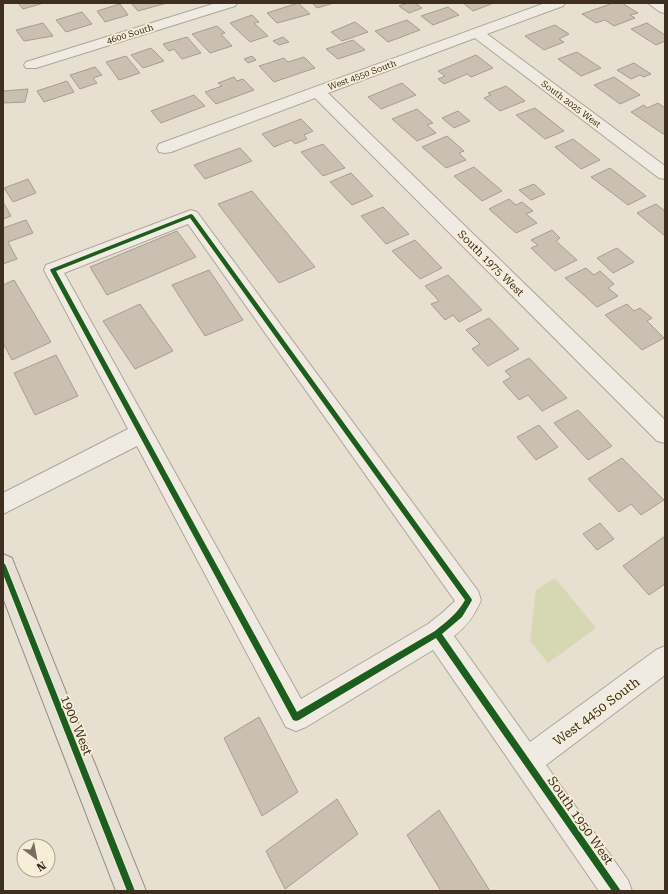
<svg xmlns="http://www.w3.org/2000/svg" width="668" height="894" viewBox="0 0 668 894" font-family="'Roboto Serif',serif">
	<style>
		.green { fill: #d6d7b3 }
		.building { fill: #cbbfb2; stroke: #a89c90 }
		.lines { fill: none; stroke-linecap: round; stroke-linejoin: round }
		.street-casing { stroke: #ada599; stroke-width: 2 }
		.primary-casing { stroke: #928b80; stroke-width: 2 }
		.street { fill: #efebe3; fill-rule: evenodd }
		.primary { fill: #e6e1d4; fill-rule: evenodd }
		.cycleway-casing { stroke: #f7eed8; stroke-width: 2 }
		.cycleway { fill: #1b5e20; fill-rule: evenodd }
		.labels { text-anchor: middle; stroke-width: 3.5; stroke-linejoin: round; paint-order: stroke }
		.far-street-label { font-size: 9px; fill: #3d2e20; stroke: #f7eed8 }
		.street-label { font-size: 11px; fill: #3d2e20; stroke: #f7eed8 }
		.near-street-label { font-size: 13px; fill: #3d2e20; stroke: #f7eed8 }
	</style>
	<rect width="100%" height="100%" fill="#e7e0d1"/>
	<!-- green -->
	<path class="green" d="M555,578L596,628L548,663L530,641L536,590Z"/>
	<!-- building -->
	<g class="building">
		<path d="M18,3H44L23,9Z"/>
		<path d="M131,3H167L138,11Z"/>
		<path d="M298,3L310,14L277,23L267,13Z"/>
		<path d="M312,3H334L317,8Z"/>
		<path d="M408,3H415L422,8L409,13L399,6Z"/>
		<path d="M463,3H494L473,11Z"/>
		<path d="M613,3H622L638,13L630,15L635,18L614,26L605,20L596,23L582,14Z"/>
		<path d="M120,4L128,15L105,22L97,11Z"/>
		<path d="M448,7L459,15L433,25L421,16Z"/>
		<path d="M82,12L92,24L66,32L56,20Z"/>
		<path d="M252,15L259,22L254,23L268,36L250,42L230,23Z"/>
		<path d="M407,20L420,30L388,42L375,31Z"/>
		<path d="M355,22L368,32L342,41L331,32Z"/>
		<path d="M43,23L53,36L24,41L16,30Z"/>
		<path d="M647,23L665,35V41L656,45L631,29Z"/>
		<path d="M555,25L569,34L559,39L564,42L544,50L525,36Z"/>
		<path d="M217,26L225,33L221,34L232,46L210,53L192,34Z"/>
		<path d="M187,37L201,53L182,59L174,49L169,51L163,44Z"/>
		<path d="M283,37L289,42L279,45L273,41Z"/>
		<path d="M353,40L365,50L338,59L326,49Z"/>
		<path d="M151,48L164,61L143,68L131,55Z"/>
		<path d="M577,52L601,68L581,76L558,59Z"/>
		<path d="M476,55L493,68L471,77L467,74L444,84L438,79L445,76L438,71Z"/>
		<path d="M126,56L140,73L119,80L106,62Z"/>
		<path d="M252,56L256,60L248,63L244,59Z"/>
		<path d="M304,57L315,68L274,82L259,66L284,58L288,62Z"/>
		<path d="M634,63L651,74L644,77L640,75L631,79L617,70Z"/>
		<path d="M95,67L102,75L93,78L97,83L80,89L70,75Z"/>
		<path d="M234,77L237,81L243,79L254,90L216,104L205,92L222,86L218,83Z"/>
		<path d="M614,77L640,95L620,104L594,85Z"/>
		<path d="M67,81L74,92L44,102L37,91Z"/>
		<path d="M402,83L416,95L381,109L368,97Z"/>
		<path d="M506,86L525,101L500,111L484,98L491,95L488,93Z"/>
		<path d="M28,89L25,102L3,103V91Z"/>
		<path d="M194,95L205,106L161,123L151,111Z"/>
		<path d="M658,103L665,108V133L663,134L631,112L644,105L647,108Z"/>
		<path d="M535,108L564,131L545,139L516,115Z"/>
		<path d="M417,109L433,123L427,125L436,133L417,141L392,119Z"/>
		<path d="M458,111L470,121L454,128L442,118Z"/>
		<path d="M301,119L313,131L304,135L307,139L295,144L291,140L274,147L262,134Z"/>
		<path d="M447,136L464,151L459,153L466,160L446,168L422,147Z"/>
		<path d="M573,139L600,160L581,169L555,147Z"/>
		<path d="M323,144L345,168L323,176L301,152Z"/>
		<path d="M240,148L252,161L205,179L194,165Z"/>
		<path d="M474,167L502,191L482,201L454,176Z"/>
		<path d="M610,168L646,196L628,205L591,177Z"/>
		<path d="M351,173L373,196L352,205L330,182Z"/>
		<path d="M28,179L36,193L13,202L4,188Z"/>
		<path d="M534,184L545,194L531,200L519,190Z"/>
		<path d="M252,191L315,267L279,283L218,204Z"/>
		<path d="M509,199L516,205L522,202L533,211L526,214L537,223L516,233L489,209Z"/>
		<path d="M3,202L11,216L3,219Z"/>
		<path d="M656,204L665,211V236L637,213Z"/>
		<path d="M383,207L409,234L386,244L361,216Z"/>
		<path d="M26,220L33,233L8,242L17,259L3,264V228Z"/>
		<path d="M552,230L560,238L556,241L577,260L555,271L531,248L538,245L531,240Z"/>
		<path d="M177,231L196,257L107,295L90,267Z"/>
		<path d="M415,240L442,268L420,279L392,251Z"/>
		<path d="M617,248L634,262L613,273L597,258Z"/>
		<path d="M586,268L594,275L600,271L614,284L608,288L618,296L597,307L565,278Z"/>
		<path d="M209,270L243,320L205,336L172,285Z"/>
		<path d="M448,275L482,310L459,322L453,315L445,320L431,304L439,301L425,286Z"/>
		<path d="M14,280L51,342L12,360L3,343V285Z"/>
		<path d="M140,304L173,351L135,369L103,321Z"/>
		<path d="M627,304L634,311L640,308L652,318L647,321L664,338L642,350L605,315Z"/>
		<path d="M489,318L519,349L488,366L472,349L480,344L466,330Z"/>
		<path d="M56,355L78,396L35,415L14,373Z"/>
		<path d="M529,358L567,398L542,411L528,395L519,400L503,382L511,377L505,371Z"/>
		<path d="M578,410L612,446L588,460L554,423Z"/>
		<path d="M539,425L558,447L536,460L517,437Z"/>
		<path d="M622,458L664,500L641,515L631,504L619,512L588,479Z"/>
		<path d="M600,523L614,539L597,550L583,534Z"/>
		<path d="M665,536V584L649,595L623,566Z"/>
		<path d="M259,717L298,792L262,816L224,738Z"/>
		<path d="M337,799L358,834L285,889L266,851Z"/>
		<path d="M439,810L490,891H441L407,835Z"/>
	</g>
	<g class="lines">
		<defs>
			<g id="street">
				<path d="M216,3H237L235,6L36,68H26L24,65L26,62Z"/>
				<path d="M545,3H565L563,6L487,34L665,166V179L659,178L475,38L328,93L665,420V443L657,441L315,98L171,152L165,153L159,152L157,148L159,144Z"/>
				<path d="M648,3H665V13L660,12Z"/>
				<path d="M191,210L197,212L478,591L481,600C475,615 467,626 454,636L530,742L656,650L665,646V675L546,765L628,880L632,891H599L433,650L306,727L296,731L286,727L137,446L3,514V493L128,429L44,270L46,265ZM188,224L455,601L442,613L428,624L301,699L64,273Z"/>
			</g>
			<path id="primary" d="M3,554L12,558L15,566L146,891H116L3,598Z"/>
		</defs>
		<!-- street casing -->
		<use href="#street" class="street-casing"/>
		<!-- primary casing -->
		<use href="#primary" class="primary-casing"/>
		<!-- street -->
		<use href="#street" class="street"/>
		<!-- primary -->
		<use href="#primary" class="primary"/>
		<defs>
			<g id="cycleway">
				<path d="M191,214L193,215L471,598L472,600L471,602L462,617L442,634L621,891H612L436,638L299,720L296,721L293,720L50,270L51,269ZM190,218L465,600C458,613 446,622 435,631L297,712L56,271Z"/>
				<path d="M3,563L5,564L6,566L135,891H127L3,574Z"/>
			</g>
		</defs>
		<!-- cycleway casing -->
		<use href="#cycleway" class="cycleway-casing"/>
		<!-- cycleway -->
		<use href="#cycleway" class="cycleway"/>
	</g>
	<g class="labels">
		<!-- far-street labels -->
		<g class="far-street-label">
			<text transform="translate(130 34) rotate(-17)" y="3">4600 South</text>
			<text transform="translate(362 75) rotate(-20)" y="3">West 4550 South</text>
			<text transform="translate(571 104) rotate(37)" y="3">South 2025 West</text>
		</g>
		<!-- street labels -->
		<g class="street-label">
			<text transform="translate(491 263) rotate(45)" y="4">South 1975 West</text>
		</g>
		<!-- near-street labels -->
		<g class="near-street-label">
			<text transform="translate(596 711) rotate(-37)" y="5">West 4450 South</text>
			<text transform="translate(77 725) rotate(68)" y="5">1900 West</text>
			<text transform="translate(581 820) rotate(55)" y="5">South 1950 West</text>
		</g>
	</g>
	<!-- border -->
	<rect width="668" height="894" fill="none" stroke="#3d2e20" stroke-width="8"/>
	<!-- north arrow -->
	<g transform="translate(36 858) rotate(148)"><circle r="19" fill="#f7eed8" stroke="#ada18e"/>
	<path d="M0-3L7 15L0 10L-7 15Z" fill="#786c5e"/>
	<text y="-6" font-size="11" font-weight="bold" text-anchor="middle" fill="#3d2e20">N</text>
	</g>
</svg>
